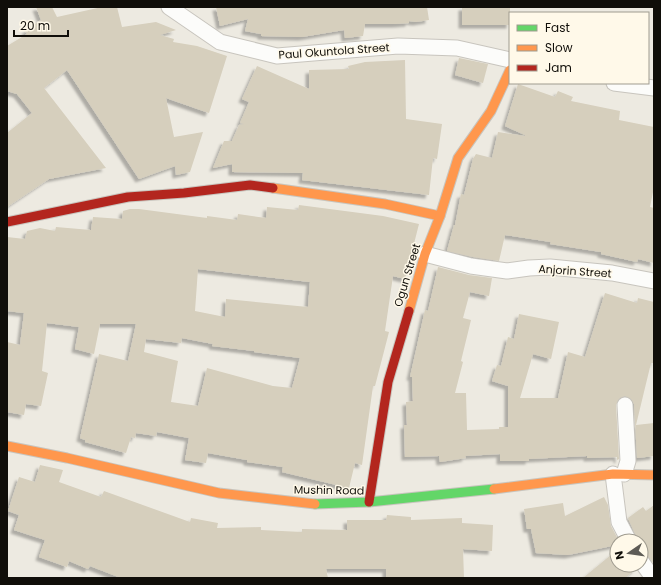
<svg xmlns="http://www.w3.org/2000/svg" width="661" height="585" viewBox="0 0 661 585" font-family="Poppins,sans-serif">
	<style>
		.building { fill: #d6cfbd; fill-rule: evenodd; filter: url(#shadow) }
		.lines { fill: none; stroke-linecap: round; stroke-linejoin: round }
		.street-casing { stroke: #c8c5be; stroke-width: 17 }
		.fast-casing { stroke: #c8c5be; stroke-width: 11 }
		.slow-casing { stroke: #c8c5be; stroke-width: 11 }
		.jam-casing { stroke: #c8c5be; stroke-width: 11 }
		.street { stroke: #fcfcfa; stroke-width: 15 }
		.fast { stroke: #63d668; stroke-width: 9 }
		.slow { stroke: #ff974d; stroke-width: 9 }
		.jam { stroke: #b3261e; stroke-width: 9 }
		.labels { text-anchor: middle; stroke-width: 3; stroke-linejoin: round; paint-order: stroke }
		.street-label { font-size: 11px; fill: #100e09; stroke: #fff9e9 }
	</style>
	<defs>
		<filter id="shadow"><feDropShadow dx="-3.5" dy="3.5" stdDeviation="1" flood-color="#0004"/></filter>
	</defs>
	<rect width="100%" height="100%" fill="#edeae1"/>
	<!-- building -->
	<g class="building">
		<path d="M36,7H52L57,17L102,7H117L122,27L156,22L176,30L160,35L174,39L173,42L197,46L227,56L209,113L166,98L174,137L203,132L190,172L176,175L175,166L139,179L67,70L44,88L106,168L49,179L7,207V133L32,113L17,94L7,91V46L27,34L25,31L41,20Z"/>
		<path d="M216,7H427L429,20L416,22L409,21V23L396,24H365L363,36L345,38L344,30L302,37L261,36V34L245,31L248,19L220,26Z"/>
		<rect x="462" y="7" width="48" height="18"/>
		<path d="M459,58L488,64L483,83L455,75Z"/>
		<path d="M405,60L406,119L442,124L437,159L433,158L429,195L302,180L303,173L232,172V164L213,168L224,141H232L239,125L244,124L240,123L249,102L242,99L257,66L309,89V70L349,69L348,66L365,62Z"/>
		<path d="M518,84L555,97L558,91L573,97L571,101L620,111L619,120L654,127V187L650,207L654,208V263L638,259L637,262L601,254V252L550,244L551,242L505,235L499,261L473,257L447,251L454,225H455L461,194L464,195L473,159L476,154L492,158L498,132L525,136V135L505,126Z"/>
		<path d="M299,205L383,216L419,224L405,279L393,276L385,331L389,332L375,386H373L362,465L355,463L349,488L282,472L283,467L247,462V460L208,453L206,463L185,460L189,438L157,432L156,436L136,433L135,438L131,437L126,453L85,442V440L80,438L99,354L128,361L136,324H100L94,354L75,349L79,327L47,323L42,371L48,373L41,406L26,404L24,415L7,412V342L20,345L24,313L7,311V237L25,239L27,231L40,228L55,231L56,227L91,230L93,217L122,219L123,211L130,209H139L207,218V216L237,220L238,214L266,218L267,207L298,210ZM198,269L310,282L308,307L226,299L225,317L195,311ZM182,338L213,344L212,346L254,351V352L300,358L292,388L273,386L207,368L198,406L171,402L178,361L144,352L146,339L181,343Z"/>
		<path d="M438,267L469,275L492,278L489,296L470,292L463,318L471,320L461,361L463,362L455,393H466L467,430L499,429V427H508V386L492,381L497,365L501,366L508,337L514,339L519,314L559,322L551,359L533,354L520,398H558L568,352L585,357L605,293L637,303L638,298L654,302V363H651L636,425L654,423V456L637,458L634,404L632,400L625,396L620,398L616,405L619,459L617,460V457L587,458V456L529,459V461H500V454L465,456L466,458L440,462L439,456L405,457L404,425H407L406,402L413,401L412,377H410L425,310L428,311Z"/>
		<path d="M40,465L63,470L59,482L101,497L104,491L190,522L191,518L218,523L217,528L261,527V530L302,532V529L347,530V520H386L387,515L411,517V520L462,518V523L493,525L492,551L463,549L464,578H386V569H326L328,578H121L90,566L88,569L69,561L67,567L39,557L45,540L14,530L19,515L8,511L19,477L35,482Z"/>
		<path d="M604,497L608,505L611,526L619,541H617V545L568,555L536,553L531,529H527L524,509L563,503L565,516Z"/>
		<path d="M654,505V564L648,556L641,552V541H638L628,518L643,507L646,511Z"/>
		<path d="M617,550V565H633L636,569L625,578H583Z"/>
	</g>
	<g class="lines">
		<defs>
			<g id="street">
				<path d="M169,7L220,42L277,56L398,46L457,48L510,60"/>
				<path d="M614,83L654,88"/>
				<path d="M425,254L471,266L507,271L529,268L550,267L612,273L654,281"/>
				<path d="M613,474L619,522L629,541"/>
				<path d="M624,474L628,461L625,405"/>
				<path d="M641,561L653,578"/>
			</g>
			<path id="fast" d="M315,504L369,502L494,489"/>
			<g id="slow">
				<path d="M273,188L385,204L440,216"/>
				<path d="M409,311L425,254L440,216L458,158L491,111L510,70"/>
				<path d="M7,446L67,458L219,493L315,504"/>
				<path d="M494,489L613,474L654,475"/>
			</g>
			<g id="jam">
				<path d="M7,222L128,197L184,193L250,185L273,188"/>
				<path d="M369,502L388,382L409,311"/>
			</g>
		</defs>
		<!-- street casing -->
		<use href="#street" class="street-casing"/>
		<!-- fast casing -->
		<use href="#fast" class="fast-casing"/>
		<!-- slow casing -->
		<use href="#slow" class="slow-casing"/>
		<!-- jam casing -->
		<use href="#jam" class="jam-casing"/>
		<!-- street -->
		<use href="#street" class="street"/>
		<!-- fast -->
		<use href="#fast" class="fast"/>
		<!-- slow -->
		<use href="#slow" class="slow"/>
		<!-- jam -->
		<use href="#jam" class="jam"/>
	</g>
	<g class="labels">
		<!-- street labels -->
		<g class="street-label">
			<text transform="translate(334 51) rotate(-4)" y="4">Paul Okuntola Street</text>
			<text transform="translate(575 271) rotate(4)" y="4">Anjorin Street</text>
			<text transform="translate(407 275) rotate(-73)" y="4">Ogun Street</text>
			<text transform="translate(329 490) rotate(1)" y="4">Mushin Road</text>
		</g>
	</g>
	<!-- border -->
	<rect width="661" height="585" fill="none" stroke="#100e09" stroke-width="16"/>
	<!-- legend -->
	<rect x="509" y="12" width="140" height="72" fill="#fff9e9" stroke="#9f9b8f"/>
	<rect x="517" y="25" width="20" height="6" fill="#63d668" stroke="#9f9b8f"/>
	<text x="545" y="32" font-size="12" fill="#100e09">Fast</text>
	<rect x="517" y="45" width="20" height="6" fill="#ff974d" stroke="#9f9b8f"/>
	<text x="545" y="52" font-size="12" fill="#100e09">Slow</text>
	<rect x="517" y="65" width="20" height="6" fill="#b3261e" stroke="#9f9b8f"/>
	<text x="545" y="72" font-size="12" fill="#100e09">Jam</text>
	<!-- north arrow -->
	<g transform="translate(629 553) rotate(257)"><circle r="19" fill="#fff9e9" stroke="#9f9b8f"/>
	<path d="M0-3L7 15L0 10L-7 15Z" fill="#5d5b55"/>
	<text y="-6" font-size="11" font-weight="bold" text-anchor="middle" fill="#100e09">N</text>
	</g>
	<!-- scale -->
	<path d="M14 30v6h54v-6" fill="none" stroke="#100e09" stroke-width="2"/>
	<text x="20" y="30" font-size="12" fill="#100e09" stroke="#fff9e9" stroke-width="3" paint-order="stroke">20 m</text>
</svg>
